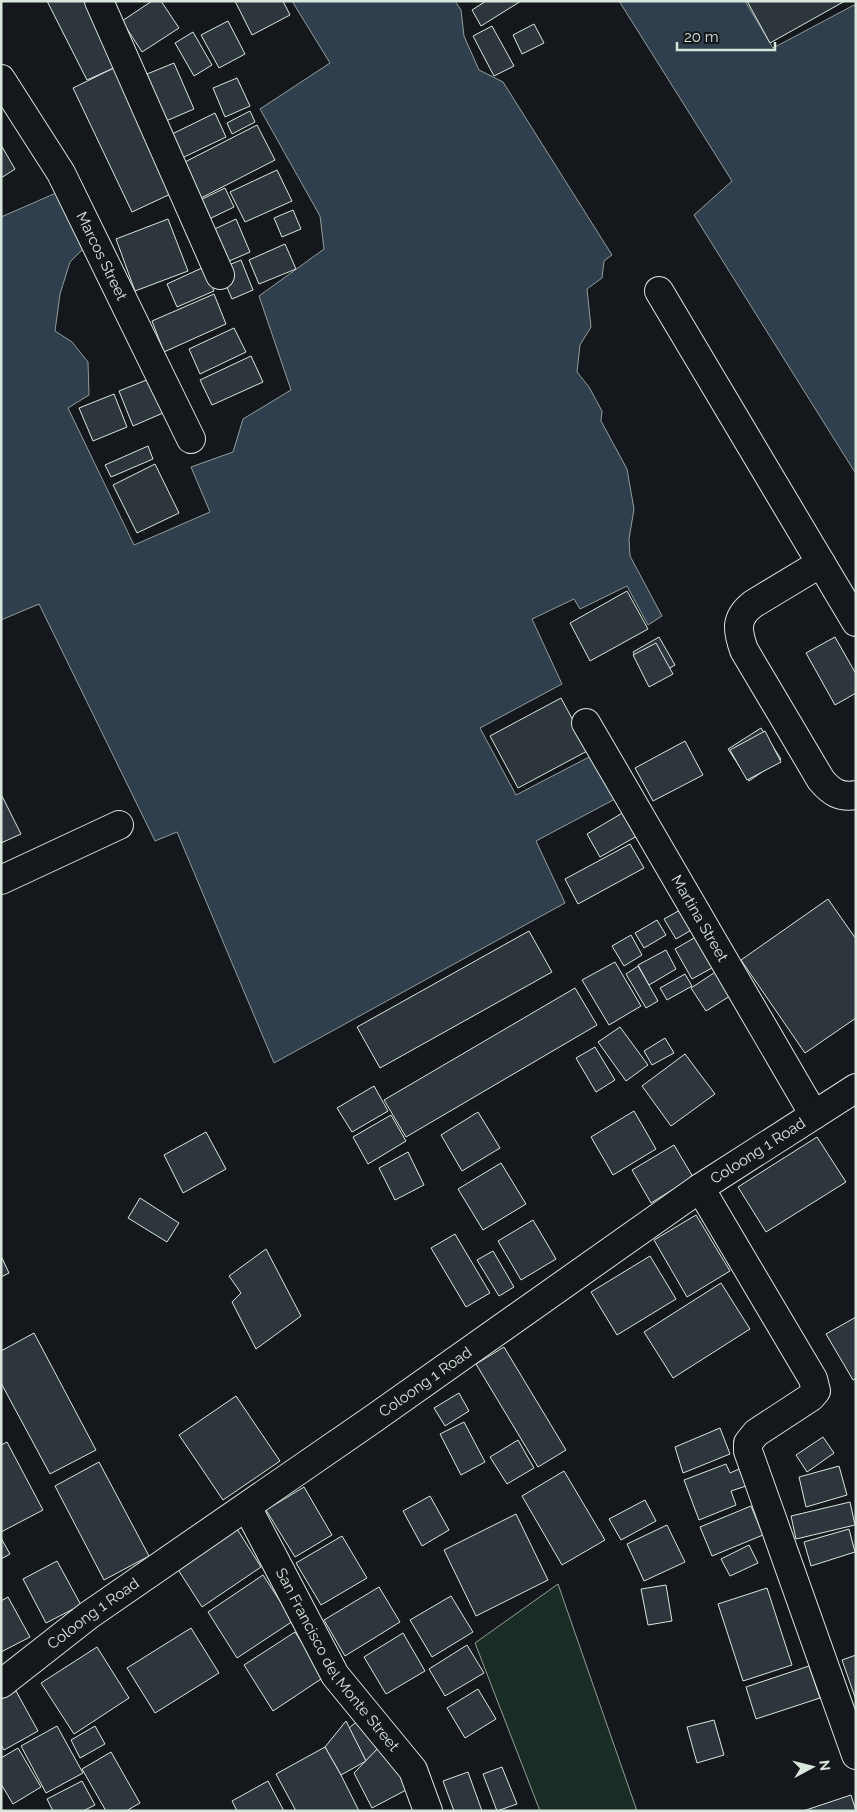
<svg xmlns="http://www.w3.org/2000/svg" width="857" height="1812" viewBox="0 0 857 1812" font-family="Raleway,sans-serif">
	<style>
		.green { fill: #1a2d24; stroke: #939e99 }
		.water { fill: #2f3f4d; stroke: #939e99 }
		.building { fill: #2c363c; stroke: #d8e6dc }
		.lines { fill: none; stroke-linecap: round; stroke-linejoin: round }
		.minor-casing { stroke: #d8e6dc; stroke-width: 30 }
		.minor { stroke: #14181c; stroke-width: 28 }
		.labels { text-anchor: middle; stroke-width: 4; stroke-linejoin: round; paint-order: stroke }
		.street-label { font-size: 15px; fill: #d8e6dc; stroke: #14181c }
	</style>
	<rect width="100%" height="100%" fill="#14181c"/>
	<!-- green -->
	<path class="green" d="M558,1584L637,1811H540L475,1643Z"/>
	<!-- water -->
	<g class="water">
		<path d="M292,1H455L461,10L464,36L479,70L503,82L612,255L604,261L602,278L587,289L591,327L580,345L577,372L589,387L602,411L601,421L627,469L634,509L629,539L630,556L662,616L648,625L627,586L580,609L574,599L532,619L562,684L480,728L516,795L591,756L615,799L536,841L565,903L274,1063L177,832L155,841L39,604L1,620V217L56,193L85,247L70,262L60,294L55,331L72,342L88,362L89,395L68,408L134,545L210,512L191,467L233,452L243,419L291,390L259,296L324,249L320,216L260,109L330,63Z"/>
		<path d="M619,1H745L773,48L854,5L856,7V474L694,215L732,181Z"/>
	</g>
	<!-- building -->
	<g class="building">
		<path d="M47,1H87L118,66L87,80Z"/>
		<path d="M152,1H161L179,28L142,52L122,21Z"/>
		<path d="M235,1H283L290,15L252,35Z"/>
		<path d="M486,1H521L481,26L472,10Z"/>
		<path d="M747,1H845L770,43Z"/>
		<path d="M228,21L245,54L219,68L201,35Z"/>
		<path d="M534,24L544,43L522,54L513,35Z"/>
		<path d="M492,26L514,66L494,76L473,36Z"/>
		<path d="M193,32L212,65L194,76L175,43Z"/>
		<path d="M174,63L194,109L166,121L147,74Z"/>
		<path d="M118,66L177,191L132,212L73,88Z"/>
		<path d="M237,78L250,106L225,117L213,88Z"/>
		<path d="M250,111L255,122L232,134L227,123Z"/>
		<path d="M215,113L226,137L180,159L168,136Z"/>
		<path d="M257,125L275,160L201,198L183,163Z"/>
		<path d="M1,145L15,169L1,178Z"/>
		<path d="M277,170L292,201L245,222L230,192Z"/>
		<path d="M225,188L234,207L205,221L196,202Z"/>
		<path d="M293,210L301,229L282,237L274,218Z"/>
		<path d="M168,219L188,271L135,291L116,239Z"/>
		<path d="M236,219L250,252L218,266L204,234Z"/>
		<path d="M285,244L296,269L259,284L249,260Z"/>
		<path d="M241,260L253,290L232,299L219,269Z"/>
		<path d="M204,267L214,291L177,307L167,284Z"/>
		<path d="M214,294L226,324L164,352L152,321Z"/>
		<path d="M234,328L246,352L200,374L189,349Z"/>
		<path d="M251,356L263,382L212,405L200,380Z"/>
		<path d="M149,379L163,413L133,426L119,391Z"/>
		<path d="M114,394L127,427L93,441L79,408Z"/>
		<path d="M148,446L153,459L111,477L105,465Z"/>
		<path d="M155,464L179,513L137,533L113,485Z"/>
		<path d="M627,591L648,629L590,661L570,623Z"/>
		<path d="M659,637L675,665L649,680L633,652Z"/>
		<path d="M835,637L856,674V693L835,705L806,653Z"/>
		<path d="M656,643L673,674L649,687L633,655Z"/>
		<path d="M561,698L589,750L518,788L490,736Z"/>
		<path d="M761,728L781,759L749,781L728,749Z"/>
		<path d="M765,731L781,762L747,780L730,750Z"/>
		<path d="M685,741L703,775L653,801L635,768Z"/>
		<path d="M1,794L21,834L1,843Z"/>
		<path d="M624,812L637,836L600,857L587,834Z"/>
		<path d="M630,844L644,868L578,904L565,879Z"/>
		<path d="M828,899L856,939V1018L805,1053L741,960Z"/>
		<path d="M682,909L693,929L676,939L664,919Z"/>
		<path d="M657,920L666,935L644,948L635,933Z"/>
		<path d="M529,931L552,972L380,1068L357,1027Z"/>
		<path d="M701,934L719,964L692,979L675,949Z"/>
		<path d="M631,935L642,955L624,966L612,946Z"/>
		<path d="M666,950L676,969L649,985L638,965Z"/>
		<path d="M615,962L641,1006L609,1025L582,980Z"/>
		<path d="M638,966L658,1001L646,1008L626,974Z"/>
		<path d="M723,967L738,991L706,1011L691,988Z"/>
		<path d="M685,974L692,986L667,1000L660,988Z"/>
		<path d="M575,988L597,1025L406,1137L384,1100Z"/>
		<path d="M620,1027L648,1065L626,1081L598,1042Z"/>
		<path d="M665,1038L674,1053L652,1065L644,1051Z"/>
		<path d="M595,1047L615,1080L596,1092L576,1058Z"/>
		<path d="M685,1054L715,1094L671,1126L642,1086Z"/>
		<path d="M374,1086L388,1111L352,1132L337,1108Z"/>
		<path d="M634,1111L656,1149L613,1175L591,1137Z"/>
		<path d="M478,1112L500,1148L462,1171L441,1135Z"/>
		<path d="M391,1115L406,1141L368,1164L353,1137Z"/>
		<path d="M206,1132L226,1169L183,1193L164,1155Z"/>
		<path d="M817,1137L846,1182L766,1232L738,1187Z"/>
		<path d="M674,1145L693,1177L651,1203L632,1170Z"/>
		<path d="M408,1152L424,1185L395,1200L379,1168Z"/>
		<path d="M501,1163L526,1204L483,1230L458,1189Z"/>
		<path d="M140,1198L179,1223L167,1242L128,1218Z"/>
		<path d="M696,1215L730,1271L687,1297L654,1240Z"/>
		<path d="M533,1220L556,1259L521,1280L498,1241Z"/>
		<path d="M455,1234L490,1293L466,1307L431,1248Z"/>
		<path d="M266,1249L301,1316L256,1349L232,1302L241,1293L229,1276Z"/>
		<path d="M493,1251L514,1287L499,1296L477,1260Z"/>
		<path d="M1,1256L9,1273L1,1277Z"/>
		<path d="M650,1256L676,1299L617,1335L591,1292Z"/>
		<path d="M721,1283L750,1329L673,1378L644,1332Z"/>
		<path d="M856,1317V1378L853,1380L826,1334Z"/>
		<path d="M34,1333L96,1450L50,1474L1,1383V1351Z"/>
		<path d="M504,1347L566,1450L538,1467L476,1364Z"/>
		<path d="M459,1393L469,1411L445,1426L434,1408Z"/>
		<path d="M236,1396L280,1461L223,1500L179,1435Z"/>
		<path d="M464,1422L485,1462L461,1475L440,1434Z"/>
		<path d="M720,1428L730,1454L683,1473L675,1447Z"/>
		<path d="M823,1437L834,1453L807,1472L796,1455Z"/>
		<path d="M518,1440L534,1468L507,1484L490,1457Z"/>
		<path d="M7,1442L43,1510L1,1532V1445Z"/>
		<path d="M99,1462L149,1556L104,1580L55,1486Z"/>
		<path d="M726,1464L730,1473L739,1469L746,1486L731,1491L736,1505L699,1520L684,1480Z"/>
		<path d="M839,1466L847,1495L806,1507L799,1477Z"/>
		<path d="M564,1471L605,1540L562,1565L522,1496Z"/>
		<path d="M304,1487L332,1535L295,1557L266,1510Z"/>
		<path d="M430,1496L449,1530L422,1546L403,1511Z"/>
		<path d="M645,1500L656,1521L621,1540L609,1519Z"/>
		<path d="M850,1502L855,1525L796,1539L791,1516Z"/>
		<path d="M751,1506L763,1535L712,1556L700,1527Z"/>
		<path d="M516,1514L548,1580L476,1616L444,1550Z"/>
		<path d="M667,1525L685,1562L644,1581L627,1544Z"/>
		<path d="M237,1529L261,1567L202,1607L177,1568Z"/>
		<path d="M849,1529L855,1552L811,1566L804,1542Z"/>
		<path d="M342,1536L367,1578L321,1605L296,1563Z"/>
		<path d="M1,1538L10,1554L1,1559Z"/>
		<path d="M749,1545L758,1563L730,1576L721,1559Z"/>
		<path d="M57,1561L81,1605L46,1623L23,1579Z"/>
		<path d="M263,1575L293,1621L237,1658L208,1612Z"/>
		<path d="M666,1585L672,1621L648,1625L641,1589Z"/>
		<path d="M379,1587L400,1622L345,1656L324,1620Z"/>
		<path d="M767,1588L792,1665L743,1681L718,1604Z"/>
		<path d="M451,1596L473,1632L432,1657L410,1620Z"/>
		<path d="M8,1597L30,1637L1,1652V1601Z"/>
		<path d="M191,1628L219,1673L155,1713L127,1668Z"/>
		<path d="M295,1632L324,1677L273,1711L244,1665Z"/>
		<path d="M403,1633L425,1671L386,1694L364,1657Z"/>
		<path d="M467,1645L484,1673L445,1696L429,1669Z"/>
		<path d="M97,1647L129,1698L74,1734L41,1683Z"/>
		<path d="M856,1655V1700L842,1660Z"/>
		<path d="M809,1666L820,1698L756,1719L746,1687Z"/>
		<path d="M478,1689L496,1719L465,1738L447,1708Z"/>
		<path d="M16,1691L38,1731L4,1750L1,1745V1699Z"/>
		<path d="M365,1715L382,1744L366,1761L349,1728Z"/>
		<path d="M714,1720L724,1755L697,1763L687,1727Z"/>
		<path d="M346,1721L366,1761L341,1775L325,1747Z"/>
		<path d="M57,1726L83,1773L46,1793L21,1746Z"/>
		<path d="M95,1726L105,1744L80,1758L71,1740Z"/>
		<path d="M382,1744L408,1789L372,1808L354,1773Z"/>
		<path d="M325,1747L341,1775L359,1811H296L276,1774Z"/>
		<path d="M18,1748L41,1787L13,1804L1,1784V1758Z"/>
		<path d="M111,1752L140,1803L126,1811H106L82,1769Z"/>
		<path d="M502,1767L517,1804L497,1811L483,1774Z"/>
		<path d="M468,1772L482,1811H454L443,1781Z"/>
		<path d="M82,1781L95,1805L83,1811H53L47,1799Z"/>
		<path d="M268,1781L284,1811H237L232,1801Z"/>
		<path d="M851,1795L856,1811H803Z"/>
	</g>
	<g class="lines">
		<defs>
			<g id="minor">
				<path d="M99,1L220,275"/>
				<path id="s1" d="M1,79L61,173L191,439"/>
				<path d="M659,291L856,622"/>
				<path d="M821,563L753,604C735,618 737,630 744,650L821,780C831,792 840,798 856,795"/>
				<path id="s2" d="M586,723L814,1115"/>
				<path d="M1,880L119,825"/>
				<path d="M700,1188L813,1379L816,1391L811,1397L756,1433L748,1443V1451L856,1755"/>
				<path id="s3" d="M247,1507L335,1675L413,1770L428,1811"/>
				<path id="s4" d="M1,1684L89,1615L373,1419L700,1188L856,1088"/>
			</g>
		</defs>
		<!-- minor casing -->
		<use href="#minor" class="minor-casing"/>
		<!-- minor -->
		<use href="#minor" class="minor"/>
	</g>
	<g class="labels">
		<!-- street labels -->
		<g class="street-label">
			<text dy="5" stroke="none"><textPath href="#s1" startOffset="204">Marcos Street</textPath></text>
			<text dy="5" stroke="none"><textPath href="#s2" startOffset="226">Martina Street</textPath></text>
			<text dy="5" stroke="none"><textPath href="#s4" startOffset="926">Coloong 1 Road</textPath></text>
			<text dy="5" stroke="none"><textPath href="#s4" startOffset="521">Coloong 1 Road</textPath></text>
			<text dy="5" stroke="none"><textPath href="#s4" startOffset="116">Coloong 1 Road</textPath></text>
			<text dy="5" stroke="none"><textPath href="#s3" startOffset="178">San Francisco del Monte Street</textPath></text>
		</g>
	</g>
	<!-- border -->
	<rect width="857" height="1812" fill="none" stroke="#d8e6dc" stroke-width="5"/>
	<!-- north arrow -->
	<g transform="translate(812 1767) rotate(83)" stroke="#14181c" stroke-width="4" paint-order="stroke">
	<path d="M0-4L9 19L0 12L-9 19Z" fill="#d8e6dc"/>
	<text y="-8" font-size="14" font-weight="bold" text-anchor="middle" fill="#d8e6dc">N</text>
	</g>
	<!-- scale -->
	<path d="M677 42v8h98v-8" fill="none" stroke="#d8e6dc" stroke-width="2.5"/>
	<text x="684" y="42" font-size="15" fill="#d8e6dc" stroke="#14181c" stroke-width="4" paint-order="stroke">20 m</text>
</svg>
